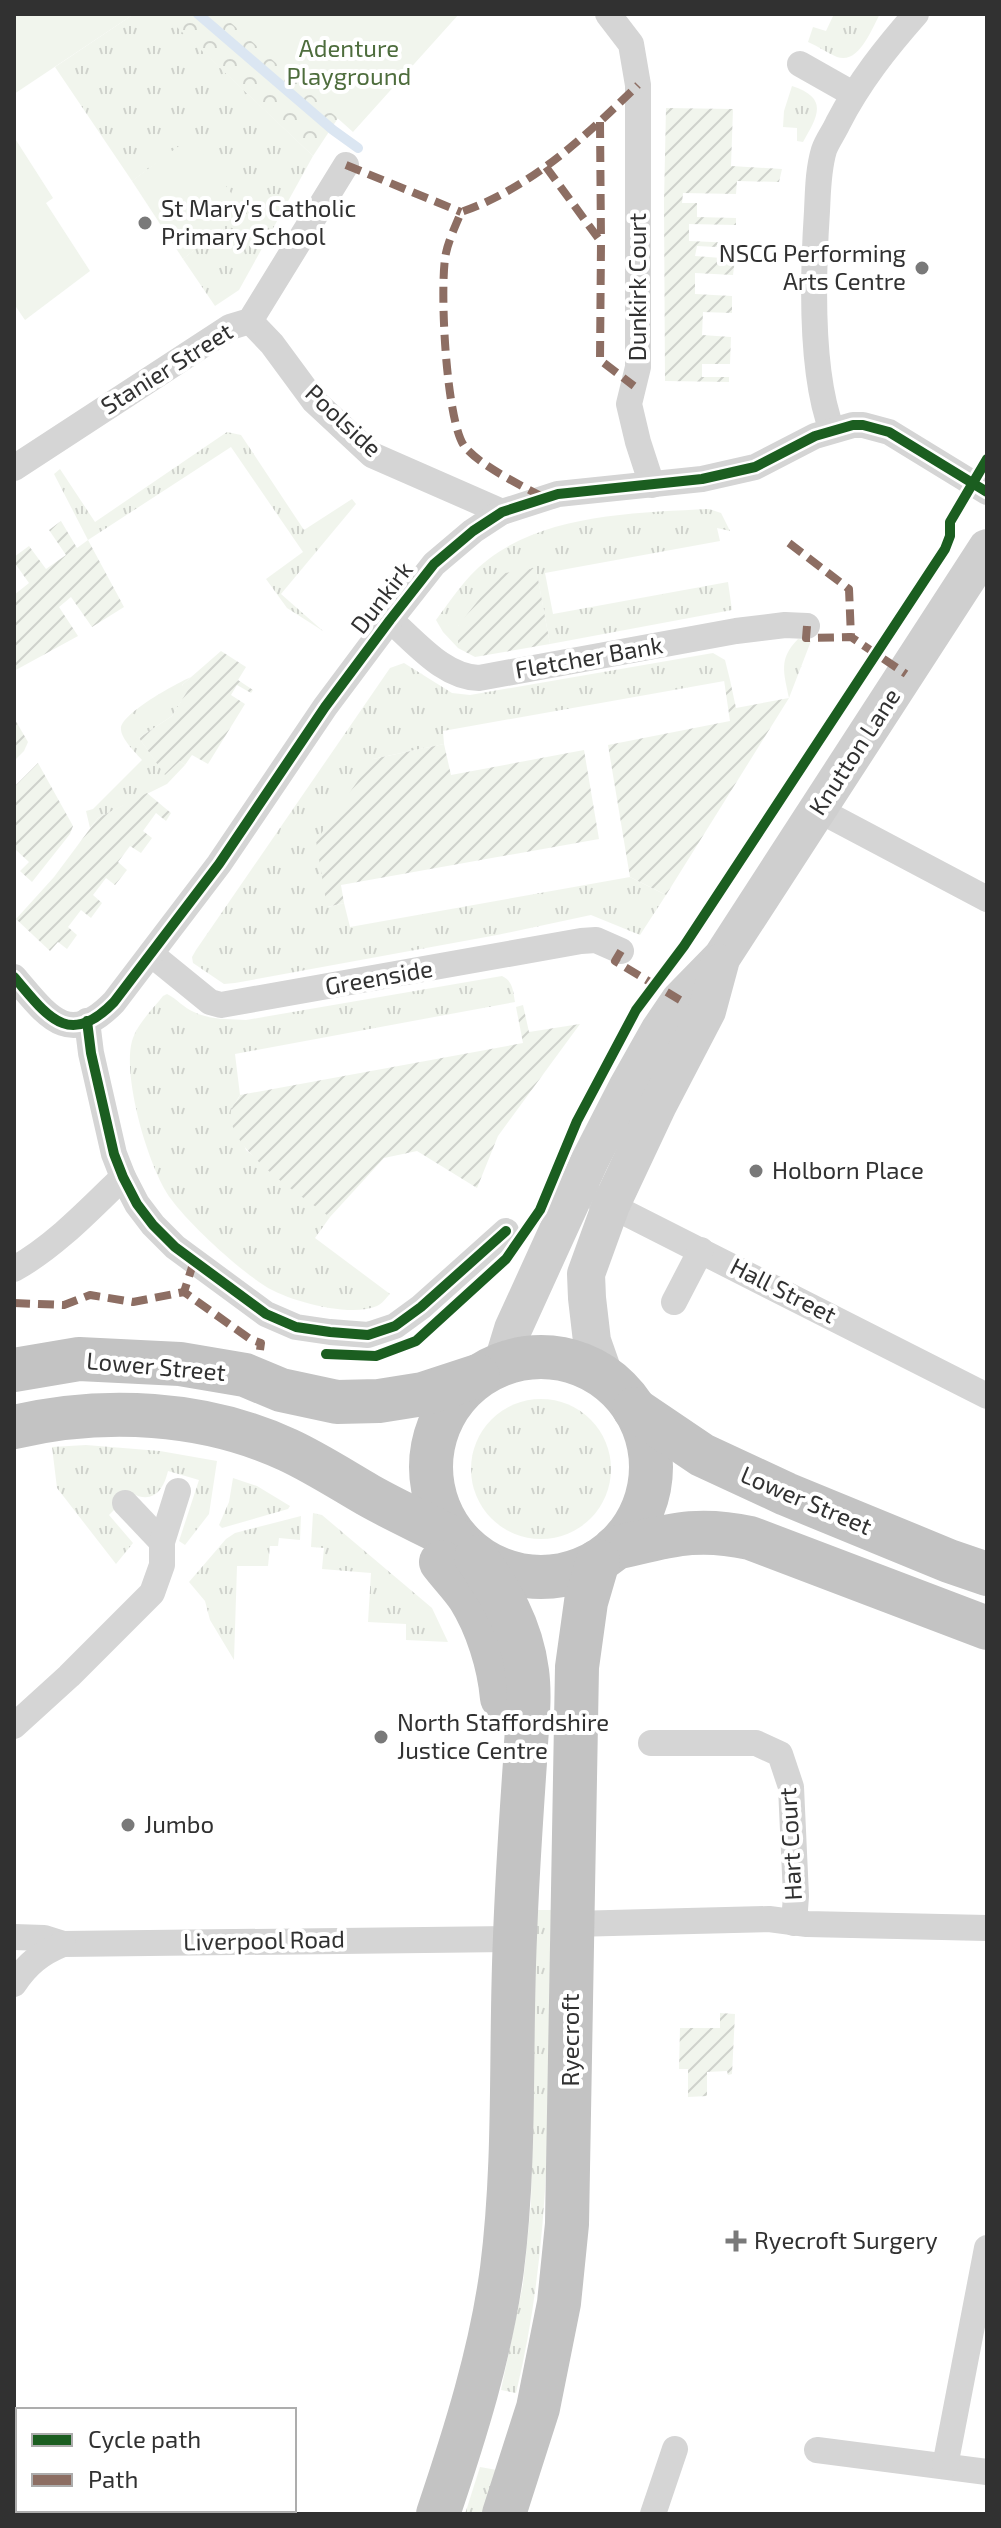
<svg xmlns="http://www.w3.org/2000/svg" width="1001" height="2528" viewBox="0 0 1001 2528" font-family="'Exo 2',sans-serif">
	<style>
		.grass { fill: url(#grass-tufts) }
		.forest { fill: url(#forest-crowns) }
		.park { fill: #f1f5ed }
		.garden { fill: url(#garden-furrows) }
		.lines { fill: none; stroke-linecap: round; stroke-linejoin: round }
		.stream { stroke: #dbe6f2; stroke-width: 10 }
		.street { stroke: #d5d5d5; stroke-width: 26 }
		.secondary { stroke: #cfcfcf; stroke-width: 38 }
		.highway { stroke: #c3c3c3; stroke-width: 44 }
		.quiet { stroke: #8d6e63; stroke-width: 8; stroke-dasharray: 16 8; stroke-linecap: butt }
		.cycleway-casing { stroke: #fff; stroke-width: 15 }
		.cycleway { stroke: #1b5e20; stroke-width: 10 }
		.poi-dot { fill: #797979; stroke: #fff; stroke-width: 3 }
		.labels { text-anchor: middle; stroke-width: 8; stroke-linejoin: round; paint-order: stroke }
		.park-label { font-size: 24px; fill: #4e6d3d; stroke: #fff }
		.poi-label { font-size: 24px; fill: #313131; stroke: #fff; text-anchor: start }
		.street-label { font-size: 24px; fill: #313131; stroke: #fff }
	</style>
	<defs>
		<pattern id="grass-tufts" width="24" height="20" patternUnits="userSpaceOnUse" patternTransform="scale(2)"><rect width="24" height="20" fill="#f1f5ed"/><path d="M3 7l-1-3M5 7V3M7 7l1-3M15 17l-1-3M17 17v-4M19 17l1-3" fill="none" stroke="#cfd2cc"/></pattern>
		<pattern id="forest-crowns" width="20" height="18" patternUnits="userSpaceOnUse" patternTransform="scale(2)"><rect width="20" height="18" fill="#f1f5ed"/><path d="M2 6a3 3 0 1 1 6 0M12 15a3 3 0 1 1 6 0" fill="none" stroke="#cfd2cc"/></pattern>
		<pattern id="garden-furrows" width="10" height="10" patternUnits="userSpaceOnUse" patternTransform="scale(2)"><rect width="10" height="10" fill="#f1f5ed"/><path d="M-1 1l2-2M0 10L10 0M9 11l2-2" fill="none" stroke="#cfd2cc"/></pattern>
	</defs>
	<rect width="100%" height="100%" fill="#fff"/>
	<!-- grass -->
	<g class="grass">
		<path d="M134,14H164L313,156L239,290L215,306L183,259L243,211L191,138L132,181L55,67Z"/>
		<path d="M834,14H880C872,28 859,65 837,57C827,53 818,46 808,42L813,27L826,31Z"/>
		<path d="M792,86C829,98 818,116 803,142L797,141V128L783,127L784,111Z"/>
		<path d="M227,432L241,435L304,530L352,499L356,504L281,594L323,631L287,608L266,579L303,552L231,447L88,540L54,474L60,469L95,522Z"/>
		<path d="M709,509L721,513L730,531L717,528L720,541L545,573L553,614L728,582L732,610L550,644L536,569L458,626V648L443,632L436,620C447,605 458,589 470,576C527,514 630,513 709,509Z"/>
		<path d="M798,639L811,641L789,698C784,673 778,659 798,639Z"/>
		<path d="M713,653L725,660L730,680L443,731L444,744L373,759L328,907L344,903L350,927L630,877L666,895L640,935L591,915L497,935L235,983L224,984L193,963L192,957L196,950L390,668L404,663L452,693L470,695Z"/>
		<path d="M191,677L182,685L189,689L172,716L139,738L165,774L180,761L185,765L167,784L98,818L90,828L86,811L93,809L142,760C136,753 121,739 121,729C120,714 177,683 191,677Z"/>
		<path d="M502,976C513,981 513,991 515,1002L235,1054L240,1095L231,1110L246,1150L330,1217L315,1238L390,1294C386,1298 382,1304 377,1306C351,1318 288,1301 265,1286C237,1268 190,1225 171,1199C149,1170 122,1077 132,1041C137,1024 152,1010 163,996L167,994C177,999 184,1008 194,1012C210,1020 229,1019 246,1020Z"/>
		<circle cx="541" cy="1469" r="70"/>
		<path d="M86,1445L160,1451L217,1461L209,1514L185,1545L179,1541L199,1480L168,1471C163,1492 152,1504 131,1493L109,1515L133,1543L116,1564L57,1488L52,1447Z"/>
		<path d="M233,1478L257,1486L290,1506L288,1509L222,1528L219,1525L229,1502Z"/>
		<path d="M313,1513L322,1515L432,1608L448,1642L406,1640V1624L368,1622L371,1573L322,1569L324,1548L311,1547Z"/>
		<path d="M301,1516L300,1540L279,1538L278,1546H270L268,1566H237L234,1660L210,1620L205,1601L189,1582L226,1539L235,1533Z"/>
		<path d="M536,1910H551C548,2073 555,2233 516,2393L501,2390L523,2284L531,2203Z"/>
		<path d="M480,2467L497,2470L483,2514H465Z"/>
	</g>
	<!-- forest -->
	<path class="forest" d="M163,14H287L373,65L313,156Z"/>
	<!-- park -->
	<g class="park">
		<path d="M14,14H134L14,94Z"/>
		<path d="M221,14H459L353,132Z"/>
		<path d="M14,137L53,198L46,203L90,271L25,320L14,304Z"/>
		<path d="M191,137L244,211L183,259L132,181Z"/>
	</g>
	<!-- garden -->
	<g class="garden">
		<path d="M666,108L733,109L731,166L782,169L779,182L737,181L736,194L683,193L682,203H697V217L736,218V225L689,224V241L735,243V248L697,246L695,256L735,259L733,275L695,273V294L732,296V313L703,312L702,335L731,337L730,364H702V377H729V382L665,381L664,202Z"/>
		<path d="M61,521L77,548L88,540L124,607L92,627L71,597L59,607L78,636L14,671V595L29,583L14,562V557L29,546L46,569L66,555L49,530Z"/>
		<path d="M536,568L550,644L475,657L458,648V626L499,574Z"/>
		<path d="M221,651L246,667L238,680L253,690L251,693L237,685L231,695L245,704L208,764L192,755L185,765L180,761L165,775L139,738L172,716L188,690L182,685Z"/>
		<path d="M724,680H730L736,708L789,698L666,895L630,877L608,745L730,721Z"/>
		<path d="M14,718L28,742L24,751L14,761Z"/>
		<path d="M444,744L451,775L584,750L599,839L341,885L344,903L327,907L316,841L373,759Z"/>
		<path d="M38,763L73,826L70,834L32,882L20,871L29,862L16,850L14,851V787Z"/>
		<path d="M147,793L171,813L166,821L156,813L143,831L152,838L141,853L130,846L118,862L127,870L115,885L106,878L93,895L102,903L91,918L81,910L68,927L77,935L67,949L58,942L50,951L16,919L54,877L98,818Z"/>
		<path d="M523,1005L529,1032L580,1024L498,1136L477,1188L417,1151L384,1158L330,1217C304,1197 225,1149 231,1111C232,1106 238,1100 240,1095L523,1043L516,1007Z"/>
		<path d="M720,2013L735,2014L732,2074L728,2075L727,2071L707,2072V2096L688,2097V2069H679L680,2028H720Z"/>
	</g>
	<g class="lines">
		<!-- stream -->
		<path class="stream" d="M198,14L333,130L358,148"/>
		<!-- street -->
		<g class="street">
			<path d="M608,14L631,44L638,85V367L629,404L638,442L652,485"/>
			<path d="M800,64L853,94"/>
			<path d="M250,321L272,344L314,401L372,455L502,512"/>
			<path d="M832,430C810,373 813,272 817,211C818,191 818,170 824,150C827,141 834,132 838,123C859,82 886,48 916,14"/>
			<path d="M14,468L230,327L250,321L346,165"/>
			<path d="M390,620C416,642 443,677 479,678L736,631L785,625L807,626"/>
			<path d="M817,809L987,899"/>
			<path d="M151,954L210,1002L221,1005L581,941L596,940L621,951"/>
			<path d="M14,977C46,1014 68,1050 114,1002L219,864L325,707L390,620L434,564L473,531L502,512L558,494L702,479L755,467L815,436L853,425H863L889,432L987,492"/>
			<path d="M87,1021L91,1053L114,1154L123,1177L137,1204L153,1225L175,1247L266,1314L296,1327L330,1332L368,1335L395,1326L421,1307L506,1231"/>
			<path d="M598,1199L987,1396"/>
			<path d="M14,1269C55,1246 89,1210 123,1177"/>
			<path d="M674,1302L701,1250"/>
			<path d="M125,1503L162,1542"/>
			<path d="M14,1726L69,1676L152,1593L162,1565V1542L178,1491"/>
			<path d="M651,1743H756L780,1754L791,1787L796,1896L794,1923"/>
			<path d="M572,1924L769,1919L807,1924L987,1928"/>
			<path d="M14,1937L44,1938L63,1944L515,1939"/>
			<path d="M14,1984C27,1964 41,1953 63,1944"/>
			<path d="M817,2450L987,2472"/>
			<path d="M945,2466L987,2248"/>
			<path d="M653,2514L675,2449"/>
		</g>
		<!-- secondary -->
		<g class="secondary">
			<path d="M502,1365L513,1329L590,1160L628,1086L659,1031L680,1000L722,957L987,548"/>
			<path d="M605,1378L592,1341L587,1298L586,1274L611,1205L658,1105L707,1011L720,963"/>
		</g>
		<!-- highway -->
		<g class="highway">
			<circle cx="541" cy="1467" r="110"/>
			<path d="M14,1370L79,1359L180,1364L245,1375L281,1390L337,1402L379,1401L423,1394L478,1376"/>
			<path d="M634,1409L702,1455L786,1494L949,1561L987,1574"/>
			<path d="M14,1427C104,1406 204,1411 288,1450C316,1463 342,1480 368,1495C398,1512 430,1526 460,1542"/>
			<path d="M615,1548C669,1536 695,1526 750,1538L987,1628"/>
			<path d="M441,1562C450,1574 461,1585 469,1597C487,1626 499,1664 502,1698"/>
			<path d="M438,2514C465,2434 491,2352 502,2269C516,2158 510,2047 515,1937C517,1878 521,1820 525,1762C526,1732 531,1700 527,1671C521,1625 501,1594 476,1557"/>
			<path d="M504,2514L538,2408L559,2303L567,2224L577,1667L586,1602L598,1561"/>
		</g>
		<!-- quiet -->
		<g class="quiet">
			<path d="M600,122L601,242"/>
			<path d="M346,165L461,212"/>
			<path d="M546,167L601,242L600,360L634,386"/>
			<path d="M543,497C520,485 481,466 465,447C446,424 439,284 446,253C449,239 456,225 461,212C531,188 586,136 638,85"/>
			<path d="M789,543L849,589L851,637"/>
			<path d="M807,626L806,638L851,637L906,674"/>
			<path d="M621,951L615,961L680,1000"/>
			<path d="M194,1261L184,1292L250,1339L261,1343L260,1350"/>
			<path d="M14,1303L64,1305L90,1295L133,1302L184,1292"/>
		</g>
		<defs>
			<g id="cycleway">
				<path d="M14,977C46,1014 68,1050 114,1002L219,864L325,707L390,620L434,564L473,531L502,512L558,494L702,479L755,467L815,436L853,425H863L889,432L987,492"/>
				<path d="M87,1021L91,1053L114,1154L123,1177L137,1204L153,1225L175,1247L266,1314L296,1327L330,1332L368,1335L395,1326L421,1307L506,1231"/>
				<path d="M326,1354L376,1356L416,1341L506,1259L540,1210L577,1121L636,1010L684,946L945,549L950,536V522L987,459"/>
			</g>
		</defs>
		<!-- cycleway casing -->
		<use href="#cycleway" class="cycleway-casing"/>
		<!-- cycleway -->
		<use href="#cycleway" class="cycleway"/>
	</g>
	<!-- markers -->
	<g class="poi-dot">
		<circle cx="145" cy="223" r="8"/>
		<circle cx="922" cy="268" r="8"/>
		<circle cx="756" cy="1171" r="8"/>
		<circle cx="381" cy="1737" r="8"/>
		<circle cx="128" cy="1825" r="8"/>
		<path d="M732 2229h8v8h8v8h-8v8h-8v-8h-8v-8h8z"/>
	</g>
	<g class="labels">
		<!-- park labels -->
		<g class="park-label">
			<text x="349" y="57">Adenture<tspan x="349" dy="28">Playground</tspan></text>
		</g>
		<!-- poi labels -->
		<g class="poi-label">
			<text x="161" y="217">St Mary's Catholic<tspan x="161" dy="28">Primary School</tspan></text>
			<text x="906" y="262" text-anchor="end">NSCG Performing<tspan x="906" dy="28">Arts Centre</tspan></text>
			<text x="772" y="1179">Holborn Place</text>
			<text x="397" y="1731">North Staffordshire<tspan x="397" dy="28">Justice Centre</tspan></text>
			<text x="144" y="1833">Jumbo</text>
			<text x="754" y="2249">Ryecroft Surgery</text>
		</g>
		<!-- street labels -->
		<g class="street-label">
			<text transform="translate(638 287) rotate(-90)" y="8">Dunkirk Court</text>
			<text transform="translate(167 369) rotate(-32)" y="8">Stanier Street</text>
			<text transform="translate(343 421) rotate(43)" y="8">Poolside</text>
			<text transform="translate(382 598) rotate(-52)" y="8">Dunkirk</text>
			<text transform="translate(589 658) rotate(-10)" y="8">Fletcher Bank</text>
			<text transform="translate(855 752) rotate(-57)" y="8">Knutton Lane</text>
			<text transform="translate(379 978) rotate(-10)" y="8">Greenside</text>
			<text transform="translate(783 1291) rotate(27)" y="8">Hall Street</text>
			<text transform="translate(156 1367) rotate(5)" y="8">Lower Street</text>
			<text transform="translate(806 1501) rotate(23)" y="8">Lower Street</text>
			<text transform="translate(791 1844) rotate(-93)" y="8">Hart Court</text>
			<text transform="translate(264 1941) rotate(-1)" y="8">Liverpool Road</text>
			<text transform="translate(571 2040) rotate(-90)" y="8">Ryecroft</text>
		</g>
	</g>
	<!-- border -->
	<rect width="1001" height="2528" fill="none" stroke="#313131" stroke-width="32"/>
	<!-- legend -->
	<rect x="16" y="2408" width="280" height="104" fill="#ffffff" stroke="#adadad" stroke-width="2"/>
	<rect x="32" y="2434" width="40" height="12" fill="#1b5e20" stroke="#adadad" stroke-width="2"/>
	<text x="88" y="2448" font-size="24" fill="#313131">Cycle path</text>
	<rect x="32" y="2474" width="40" height="12" fill="#8d6e63" stroke="#adadad" stroke-width="2"/>
	<text x="88" y="2488" font-size="24" fill="#313131">Path</text>
</svg>
